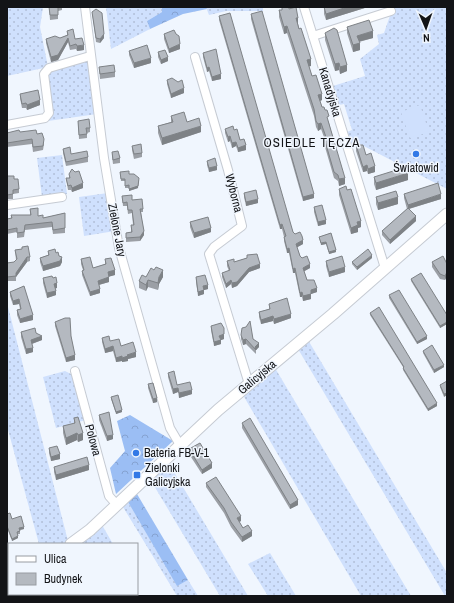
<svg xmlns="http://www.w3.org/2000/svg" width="454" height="603" viewBox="0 0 454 603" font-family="'Archivo Narrow',sans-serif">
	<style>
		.grass { fill: url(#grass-dots) }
		.forest { fill: url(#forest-crowns) }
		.garden { fill: #cfe0fd }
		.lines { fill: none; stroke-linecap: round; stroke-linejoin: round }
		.street-casing { stroke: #c6cbd3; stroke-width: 10 }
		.secondary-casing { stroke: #c6cbd3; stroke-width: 13 }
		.street { stroke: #fff; stroke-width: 8 }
		.secondary { stroke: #fff; stroke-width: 11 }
		.wall { fill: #9b9fa5 }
		.shaded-wall { fill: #7e8286 }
		.building { fill: #b4b9c0; stroke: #7e8286 }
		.poi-dot { fill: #3379e6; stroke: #f0f6fe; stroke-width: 1.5 }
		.labels { text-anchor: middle; stroke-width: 3; stroke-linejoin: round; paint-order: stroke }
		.street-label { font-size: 12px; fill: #131417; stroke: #f0f6fe }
		.poi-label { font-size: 12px; fill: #131417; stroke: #f0f6fe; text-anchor: start }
		.neighbourhood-label { font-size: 13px; letter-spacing: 1px; fill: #131417; stroke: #f0f6fe }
	</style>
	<defs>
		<pattern id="grass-dots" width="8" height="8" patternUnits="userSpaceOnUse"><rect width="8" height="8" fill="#cfe0fd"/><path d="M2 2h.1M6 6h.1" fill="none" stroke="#b1bfd8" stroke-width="1.8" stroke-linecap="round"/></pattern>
		<pattern id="forest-crowns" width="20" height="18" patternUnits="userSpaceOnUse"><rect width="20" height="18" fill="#9bbef4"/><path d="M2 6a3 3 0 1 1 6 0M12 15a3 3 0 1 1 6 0" fill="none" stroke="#85a2d0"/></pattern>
	</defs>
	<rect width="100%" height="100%" fill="#f0f6fe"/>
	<!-- grass -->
	<g class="grass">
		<path d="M7,7H43L40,27L48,67L7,76Z"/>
		<path d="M106,7H162V12L147,21L150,29L111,49Z"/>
		<path d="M206,7H263V11H226L209,15Z"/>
		<path d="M393,7H447V189L356,142L351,143L347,132L352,130L344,104L339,105L333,86L365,76L360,59L379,44L377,35L384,33Z"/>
		<path d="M87,59L89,62L97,114L48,121C57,105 42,85 50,69Z"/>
		<path d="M62,155L67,194L42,197L37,158Z"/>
		<path d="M108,193L115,231L84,236L79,197Z"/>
		<path d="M7,303L68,541L61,544H39L7,426Z"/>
		<path d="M308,340L447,573V596H445L298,349Z"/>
		<path d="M275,368L411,596H361L243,395Z"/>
		<path d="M65,371L75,376L86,420L56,428L43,377Z"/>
		<path d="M168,462L248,596H220L150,479Z"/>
		<path d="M128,502L177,585L188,580L198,596H177L123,507Z"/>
		<path d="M102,525L113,544H82V543Z"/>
		<path d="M270,553L296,596H268L248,564Z"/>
	</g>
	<!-- forest -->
	<g class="forest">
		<path d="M162,7H206L207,9L183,14L150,29L147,21L162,12Z"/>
		<path d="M130,415L173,441L116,494L110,468L125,451L117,421Z"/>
		<path d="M137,494L188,580L177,586L128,502Z"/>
	</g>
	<!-- garden -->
	<path class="garden" d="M420,105L429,132L410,138L401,112Z"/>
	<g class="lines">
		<defs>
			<g id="street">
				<path d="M85,7L104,158L119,248L170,428L180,445"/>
				<path d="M304,7L385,268"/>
				<path d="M313,36L391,11"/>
				<path d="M195,57L228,170L242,226L214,247L209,254L249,384"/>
				<path d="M7,125L45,118L49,113L44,74L49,68L90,56"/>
				<path d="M7,205L62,197"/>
				<path d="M75,371L109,496L117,505"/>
				<path d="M7,560L9,566"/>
			</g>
			<g id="secondary">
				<path d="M71,544L90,530L218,410L333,314L447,214"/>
				<path d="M7,571L9,570"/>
			</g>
		</defs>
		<!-- street casing -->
		<use href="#street" class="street-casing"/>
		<!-- secondary casing -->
		<use href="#secondary" class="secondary-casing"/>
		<!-- street -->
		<use href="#street" class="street"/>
		<!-- secondary -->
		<use href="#secondary" class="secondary"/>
	</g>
	<!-- wall -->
	<g class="wall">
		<path d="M49,7H62V10L58,11V19L50,20Z"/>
		<path d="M324,7H368L326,20L324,14Z"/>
		<path d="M289,9L298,24L311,66H309L312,76L322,100L320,101L322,107L329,123L345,184L339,186L338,181L334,178L325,147V140L321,129L318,131L316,127L314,116L287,33L284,34L279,17V10H282Z"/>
		<path d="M92,12L104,38L100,43L96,42Z"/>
		<path d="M251,14L314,198L303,201L251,19Z"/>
		<path d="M219,16L293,232L303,244L297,247L300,256L310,268L304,271L307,280L317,292L311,294V299L303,301L302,297H300L295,273H293L289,253H287L284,241V237L282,229H280L219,20Z"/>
		<path d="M347,27L373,38L359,42L360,50L353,52L347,33Z"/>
		<path d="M67,31L75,39L84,50L77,51L76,49L70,50L68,42L58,60L51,62L46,43V39L60,38L67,35Z"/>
		<path d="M325,33L347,71L340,74L339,70L335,71L325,40Z"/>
		<path d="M164,34L180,49L169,53L164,39Z"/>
		<path d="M129,51L151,63L134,68L129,55Z"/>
		<path d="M158,52L168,61L161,64L158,57Z"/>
		<path d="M203,53L221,79L212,81L209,71L207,72L203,57Z"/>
		<path d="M99,67L115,72V77L100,79Z"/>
		<path d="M167,80L184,93L171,98L167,84Z"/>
		<path d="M20,94L40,105L27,110L26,108H22L20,98Z"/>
		<path d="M171,116L187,122L201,132L162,145L158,133V126L171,122Z"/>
		<path d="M78,121L90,128V132L87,133V138L79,139Z"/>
		<path d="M225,129L234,130L246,150L238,152L236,146L232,148L230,141L228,142L225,133Z"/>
		<path d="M20,132L37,134L44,144L43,150L33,152L32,144L7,147V133Z"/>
		<path d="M356,145L366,155L375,172L368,174L367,171L363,172L356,151Z"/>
		<path d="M132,146L142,153V157L134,159L132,150Z"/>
		<path d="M63,149L71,154L88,157V162L66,166L63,153Z"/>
		<path d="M112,152L120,158V163L113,164L112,156Z"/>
		<path d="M207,161L217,170L209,172L207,165Z"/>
		<path d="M120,172L129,174L138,188L129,191V188H125V181H121Z"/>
		<path d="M69,174L83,188L72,192L71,190H68L66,178H69Z"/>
		<path d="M7,176L14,179L19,189V193L13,194V199H7Z"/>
		<path d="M374,177L408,180L376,190L374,184Z"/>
		<path d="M339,189L361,227L358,228V232L351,234L339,195Z"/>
		<path d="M244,193L258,203L246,206L244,197Z"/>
		<path d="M404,194L441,199L409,209L416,221L390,244L382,235V231L407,209L404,198Z"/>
		<path d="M122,196L132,200L143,209V212H141L144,235L140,241L126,242V233L131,232V225H133L132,213L128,214L127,206H123Z"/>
		<path d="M376,197L398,204L378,210L376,204Z"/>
		<path d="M314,207L326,224L318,226L314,212Z"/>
		<path d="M30,209L38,216L43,218L65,213V233L53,234L52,227L25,230L24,237L17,238V232L7,234V219L11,218V215H30Z"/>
		<path d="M190,222L211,232L194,238L190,227Z"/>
		<path d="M331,233L336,252L329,254L326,244L321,245L319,237Z"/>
		<path d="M22,247L30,257V261L27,262L16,277V281H7V263L14,262L16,260L15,250L22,249Z"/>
		<path d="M48,251L56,253L59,256L62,262L60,266L43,271L40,262V258L48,255Z"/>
		<path d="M247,255L260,268L249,272L237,286L232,288L231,284L226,288L222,277V273L229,271L227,266V261L234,262L247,258Z"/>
		<path d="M372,258L357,270L352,264V262Z"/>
		<path d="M81,259L93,268L105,264V259L115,275L109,276V282L99,285L100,293L90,296L82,275V271L83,270L81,264Z"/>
		<path d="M326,261L345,272L329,277L326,266Z"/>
		<path d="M432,262L447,264V276L445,280L440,279L432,267Z"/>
		<path d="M146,277H163L159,284L158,290L148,287L146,291L139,288V281Z"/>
		<path d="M196,277L208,289L204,290V294L198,296L196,282Z"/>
		<path d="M43,278H53L57,288H55L56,295L47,298L43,283Z"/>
		<path d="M411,279L447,315V324L440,328L411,281Z"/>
		<path d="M24,286L33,320L20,323L17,315V310L20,309L19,304L13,305L10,296V292Z"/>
		<path d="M389,295L427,339L417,344L389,298Z"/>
		<path d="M269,304L291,318L274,324L273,321L261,324L259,317V312L269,309Z"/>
		<path d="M370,313L437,406L428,411L403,370V367L370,315Z"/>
		<path d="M55,322L71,336L75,360L66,362L55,326Z"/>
		<path d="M211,326L224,339L221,340V344L214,346L211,330Z"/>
		<path d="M21,332L36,333L42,340L32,344L33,352L26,354L21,337Z"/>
		<path d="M241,335L253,339L259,347L256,350V354L246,344L243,345L241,339Z"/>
		<path d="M102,338L121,346L136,357L128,359V361L122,362V361L116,362L113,351L105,353L102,342Z"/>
		<path d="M423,351L444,367L434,373L423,353Z"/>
		<path d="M168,373L177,385L192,394L179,398L178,392L173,394L168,377Z"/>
		<path d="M447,381L444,397L440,387V385Z"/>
		<path d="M148,384L157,402L153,403L148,388Z"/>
		<path d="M111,397L122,412L116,414L111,399Z"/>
		<path d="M99,415L113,439L107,441L99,420Z"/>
		<path d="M74,418L83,440L78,442L77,440L66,445L63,433V426L74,424Z"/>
		<path d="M242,423L298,505L290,509L242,428Z"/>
		<path d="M49,448L60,459L51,461L49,453Z"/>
		<path d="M189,449L212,468L202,474L189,454Z"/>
		<path d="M54,467L89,470L56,480L54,472Z"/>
		<path d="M206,483L241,521L239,522L243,528L252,536L242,542L231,527L224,513L206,487Z"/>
		<path d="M7,514L12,519L24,529L20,530V534H18V538L12,541L7,528Z"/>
	</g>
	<!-- shaded-wall -->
	<g class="shaded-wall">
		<path d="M347,7H368L326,20V14Z"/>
		<path d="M296,18H298V24L296,25Z"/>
		<path d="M287,26V33L284,34V27Z"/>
		<path d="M373,31V38L357,42V36Z"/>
		<path d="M104,34V38L100,43V39Z"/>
		<path d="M68,38V42L58,60L51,62V57Z"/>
		<path d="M360,43V50L353,52V45Z"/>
		<path d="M180,44V49L169,53V49Z"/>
		<path d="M84,45V50L77,51V46Z"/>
		<path d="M168,57V61L161,64V60Z"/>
		<path d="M151,58V63L134,68V63Z"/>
		<path d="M311,59V66L307,67V60Z"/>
		<path d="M339,63V70L335,71V64Z"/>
		<path d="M347,65V71L340,74V67Z"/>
		<path d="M209,67V71L207,72V68Z"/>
		<path d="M221,74V79L212,81V77Z"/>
		<path d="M184,88V93L171,98V94Z"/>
		<path d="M322,94V100L318,102V95Z"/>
		<path d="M40,100V105L27,110V105Z"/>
		<path d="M321,123V129L318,131V124Z"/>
		<path d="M201,126V132L162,145V138Z"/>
		<path d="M230,136V141L228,142V137Z"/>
		<path d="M236,142V146L232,148V143Z"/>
		<path d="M246,145V150L238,152V148Z"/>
		<path d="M367,165V171L363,172V167Z"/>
		<path d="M217,166V170L209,172V168Z"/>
		<path d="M375,166V172L368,174V169Z"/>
		<path d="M408,173V180L376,190V183Z"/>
		<path d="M345,178V184L339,186V179Z"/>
		<path d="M139,180L138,188L129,191V189Z"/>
		<path d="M83,183V188L72,192V188Z"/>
		<path d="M314,194V198L303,201V197Z"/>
		<path d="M441,194V199L408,209V205Z"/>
		<path d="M398,197V204L378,210V203Z"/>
		<path d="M258,199V203L246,206V202Z"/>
		<path d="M416,216V221L390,244V240Z"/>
		<path d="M326,220V224L318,226V222Z"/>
		<path d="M361,221V227L358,228V232L351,234V228L357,222Z"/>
		<path d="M282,224V229H280V225Z"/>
		<path d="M211,228V232L194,238V233Z"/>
		<path d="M144,231V235L140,241V237Z"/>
		<path d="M303,240V244L296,248V244Z"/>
		<path d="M326,242V244L321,245V243Z"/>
		<path d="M289,248V253H287V249Z"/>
		<path d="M336,250V252L329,254V252Z"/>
		<path d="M372,255V258L357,270V267Z"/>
		<path d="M27,257V262L16,277V273Z"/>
		<path d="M62,257V262L60,266L43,271V266Z"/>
		<path d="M260,264V268L249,272L237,286L232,288V283L249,268Z"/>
		<path d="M310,264V268L303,272V268Z"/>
		<path d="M345,267V272L329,277V272Z"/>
		<path d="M295,268V273H293V269Z"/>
		<path d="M115,270V275L108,277V272Z"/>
		<path d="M163,270V277L159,284L158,290V283L159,277Z"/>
		<path d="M446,272H447V276L445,280V276Z"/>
		<path d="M109,277V282L98,285V281Z"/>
		<path d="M148,280V287L146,291V285Z"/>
		<path d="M231,280V284L226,288V284Z"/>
		<path d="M57,283V288L54,289V284Z"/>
		<path d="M208,285V289L204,290V294L198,296V292L203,286Z"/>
		<path d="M317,288V292L311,294V299L303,301V296L311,290Z"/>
		<path d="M100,289V293L90,296V292Z"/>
		<path d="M56,291V295L47,298V293Z"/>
		<path d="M302,292V297H300V293Z"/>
		<path d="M19,299V304L13,305V301Z"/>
		<path d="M291,314V318L274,324V319Z"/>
		<path d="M33,315V320L20,323V319Z"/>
		<path d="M273,316V321L261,324V320Z"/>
		<path d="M447,322V324L440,328V326Z"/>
		<path d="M224,334V339L221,340V344L214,346V342L219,336Z"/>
		<path d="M42,336V340L31,344V340Z"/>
		<path d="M427,336V339L417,344V342Z"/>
		<path d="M246,339V344L243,345V340Z"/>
		<path d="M259,343V347L256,350L255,347Z"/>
		<path d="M113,346V351L105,353V349Z"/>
		<path d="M33,348V352L26,354V349Z"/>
		<path d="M136,352V357L128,359V361L122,362V358L127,355Z"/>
		<path d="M75,355V360L66,362V358Z"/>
		<path d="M122,356V361L116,362V358Z"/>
		<path d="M444,365V367L434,373V370Z"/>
		<path d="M178,388V392L173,394V389Z"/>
		<path d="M192,390V394L179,398V393Z"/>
		<path d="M447,393V395L444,397V394Z"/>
		<path d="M157,398V402L153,403V399Z"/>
		<path d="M437,403V406L428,411V409Z"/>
		<path d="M122,410V412L116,414V412Z"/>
		<path d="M77,433V440L66,445V438Z"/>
		<path d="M83,433V440L78,442V435Z"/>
		<path d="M113,435V439L107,441V436Z"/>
		<path d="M60,454V459L51,461V457Z"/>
		<path d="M212,463V468L202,474V470Z"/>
		<path d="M89,465V470L56,480V475Z"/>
		<path d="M298,500V505L290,509V505Z"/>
		<path d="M241,516V521L237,523V518Z"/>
		<path d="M24,527V529L19,530V528Z"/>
		<path d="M252,531V536L242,542V537Z"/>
		<path d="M18,536V538L12,541V539Z"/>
	</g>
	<!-- building -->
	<g class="building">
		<path d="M49,7H58V15H50Z"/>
		<path d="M282,7H289V9L296,7L298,18H296L299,29L301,28L311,59L307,60L312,76L316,75L322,94L318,95L322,107H324L325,110H327L329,116L327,117L345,178L339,179L338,175L334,172L325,141L326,137L321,123L318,124L316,121L314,109L287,26L284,27L279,10H282Z"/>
		<path d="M324,7H347L326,14Z"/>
		<path d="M96,9L102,13L104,34L100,39L96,38L92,12Z"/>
		<path d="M262,11L314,194L303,197L251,14Z"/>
		<path d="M230,13L293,232L295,234L300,232L302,236L303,240L296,244L300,256L302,258L307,256L310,264L303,268L307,280H314L317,288L311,290V294L303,296L302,292L300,293L295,268L293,269L289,248L287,249L284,237L286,236L282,224L280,225L219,16Z"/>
		<path d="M369,20L373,31L357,36L360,43L353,45L347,27Z"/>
		<path d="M334,28L337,30L347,65L340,67L339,63L335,64L325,33Z"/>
		<path d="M73,29L75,39L82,38L84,45L77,46L76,44L70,46L68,38L58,55L51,57L46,39L55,36L60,38L68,35L67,31Z"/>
		<path d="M174,30L176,34L179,36L180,44L169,49L164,34Z"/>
		<path d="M147,45L151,58L134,63L129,51Z"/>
		<path d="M216,49L221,74L212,77L209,67L207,68L203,53Z"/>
		<path d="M165,50L168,57L161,60L158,52Z"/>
		<path d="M114,65L115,72L100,74L99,67Z"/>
		<path d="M172,78L178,82L182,80L184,88L171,94L167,80Z"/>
		<path d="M38,90L40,100L27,105L26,103L22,104L20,94Z"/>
		<path d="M184,112L187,122L199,118L201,126L162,138L158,126L173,122L171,116Z"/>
		<path d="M89,119L90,128H86L87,134L79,135L78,121Z"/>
		<path d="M233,126L234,130L237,129L240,140L244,139L246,145L238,148L236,142L232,143L230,136L228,137L225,129Z"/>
		<path d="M19,130L20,132L36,130L37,134L42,133L44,139L43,146L33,147L32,139L7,143V133Z"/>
		<path d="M141,144L142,153L134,154L132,146Z"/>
		<path d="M356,145H363L366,155L371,153L375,166L368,169L367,165L363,167Z"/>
		<path d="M70,147L71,154L87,151L88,157L66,162L63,149Z"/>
		<path d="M118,151L120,158L113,160L112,152Z"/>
		<path d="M215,158L217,166L209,168L207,161Z"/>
		<path d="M406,167L408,173L376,183L374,177Z"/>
		<path d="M72,169L75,172L79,171L83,183L72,188L71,185L68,186L66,178H70L69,174Z"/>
		<path d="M129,171V174H134L139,178L138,186L129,189V185L125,186V179H121L120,172Z"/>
		<path d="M7,176H14V179H18L19,189L13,190V194L7,195Z"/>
		<path d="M438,183L441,194L408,205L404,194Z"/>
		<path d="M346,186L347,190L351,189L361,221L357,222L358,225L351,228L339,189Z"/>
		<path d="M256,190L258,199L246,202L244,193Z"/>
		<path d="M396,191L398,197L378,203L376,197Z"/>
		<path d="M132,195V200L142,199L143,209H140L144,231L140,237L126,238V233L132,232L131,225H134L132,210H128L127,202L123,203L122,196Z"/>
		<path d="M322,205L326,220L318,222L314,207Z"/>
		<path d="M38,208V216L43,215V218L65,213V228L53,230L52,222L25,225L24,232L17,233V228L7,230V219L12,218L11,215H31L30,209Z"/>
		<path d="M408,208L416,216L390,240L382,231Z"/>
		<path d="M208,217L211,228L194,233L190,222Z"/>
		<path d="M331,233L336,250L329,252L326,242L321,243L319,237Z"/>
		<path d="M28,246L30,257H27L16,273V276L7,277V263L14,262L17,259L15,250L22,249V247Z"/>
		<path d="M55,249L56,253L58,252L59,256L62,257L60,261L43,266L40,258L49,255L48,251Z"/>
		<path d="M368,249L372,255L357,267L352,262Z"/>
		<path d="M257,254L260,264L249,268L237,282L232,283L231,280L226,284L222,273L230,270L227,261L234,259V262L247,258V255Z"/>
		<path d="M342,256L345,267L329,272L326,261Z"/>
		<path d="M443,256L447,264V272L445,276L440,274L432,262Z"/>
		<path d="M90,257L93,268L106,264L105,259L111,258L115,270L108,272L109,277L98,281L100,289L90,292L82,271L84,270L81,259Z"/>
		<path d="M156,267L163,270L159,277L158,283L148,280L146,285L139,281L142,275L146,277L151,268L154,270Z"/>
		<path d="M421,273L447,315V322L440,326L411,279Z"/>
		<path d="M205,275L208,285L203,286L204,290L198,292L196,277Z"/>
		<path d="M52,276L53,278L56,277L57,283L54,284L56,291L47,293L43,278Z"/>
		<path d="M24,286L33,315L20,319L17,310L21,309L19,299L13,301L10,292Z"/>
		<path d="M399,290L427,336L417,342L389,295Z"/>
		<path d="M287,298L291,314L274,319L273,316L261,320L259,312L270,309L269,304Z"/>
		<path d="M379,307L437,403L428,409L403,368L404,367L370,313Z"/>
		<path d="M65,318H70L71,336L75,355L66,358L55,322Z"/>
		<path d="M250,321L253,339L259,343L255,347L256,350L246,339L243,340L241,335L242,328L246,327Z"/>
		<path d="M221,323L224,328V334L219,336L221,340L214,342L211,326Z"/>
		<path d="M35,328L36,333L42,336L31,340L33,348L26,349L21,332Z"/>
		<path d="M109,336L110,341L119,339L121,346L133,342L136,352L127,355L128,356L122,358V356L116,358L113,346L105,349L102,338Z"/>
		<path d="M432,345L444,365L434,370L423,351Z"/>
		<path d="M174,371L177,385L190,382L192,390L179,393L178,388L173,389L168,373Z"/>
		<path d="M447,381V393L444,394L440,385Z"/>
		<path d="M153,383L157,398L153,399L148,384Z"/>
		<path d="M118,395L122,410L116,412L111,397Z"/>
		<path d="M109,412L113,435L107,436L99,415Z"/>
		<path d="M78,417L83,433L78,435L77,433L66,438L63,426L75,423L74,418Z"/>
		<path d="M250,418L298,500L290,505L242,423Z"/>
		<path d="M200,443L212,463L202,470L189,449Z"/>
		<path d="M57,446L60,454L51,457L49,448Z"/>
		<path d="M87,457L89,465L56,475L54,467Z"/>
		<path d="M216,477L241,516L237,518L243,528L248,525L252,531L242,537L231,522L224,508L206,483Z"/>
		<path d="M10,513L12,519L21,516L24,527L19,528L20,531L17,532L18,536L12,539L7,526V514Z"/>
	</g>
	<!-- markers -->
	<g class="poi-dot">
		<circle cx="416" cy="154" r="4"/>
		<circle cx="136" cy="453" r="4"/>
		<rect x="133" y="471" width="8" height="8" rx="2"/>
	</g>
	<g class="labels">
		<!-- street labels -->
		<g class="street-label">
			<text transform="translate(330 92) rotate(73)" y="4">Kanadyjska</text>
			<text transform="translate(234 193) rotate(76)" y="4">Wyborna</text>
			<text transform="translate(117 230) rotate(79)" y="4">Zielone Jary</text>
			<text transform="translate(257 377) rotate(-40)" y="4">Galicyjska</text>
			<text transform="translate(93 440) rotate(75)" y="4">Polowa</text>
		</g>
		<!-- poi labels -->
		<g class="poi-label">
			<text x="416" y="172" text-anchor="middle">Światowid</text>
			<text x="144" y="457">Bateria FB-V-1</text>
			<text x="145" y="472">Zielonki<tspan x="145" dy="14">Galicyjska</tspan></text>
		</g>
		<!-- neighbourhood labels -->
		<g class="neighbourhood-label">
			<text x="312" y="147">OSIEDLE TĘCZA</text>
		</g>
	</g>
	<!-- border -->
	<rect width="454" height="603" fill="none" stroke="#131417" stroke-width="16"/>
	<!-- legend -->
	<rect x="8" y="543" width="130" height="52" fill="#f0f6fe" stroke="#989ca2"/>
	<rect x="16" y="556" width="20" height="6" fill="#ffffff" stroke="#989ca2"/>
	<text x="44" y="563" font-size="12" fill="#131417">Ulica</text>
	<rect x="16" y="573" width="20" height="12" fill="#b4b9c0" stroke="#989ca2"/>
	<text x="44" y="583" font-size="12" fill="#131417">Budynek</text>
	<!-- north arrow -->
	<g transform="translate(426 28) rotate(178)" stroke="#f0f6fe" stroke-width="3" paint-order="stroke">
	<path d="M0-3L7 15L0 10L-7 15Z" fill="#131417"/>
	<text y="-6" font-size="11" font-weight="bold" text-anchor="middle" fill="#131417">N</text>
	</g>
</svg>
